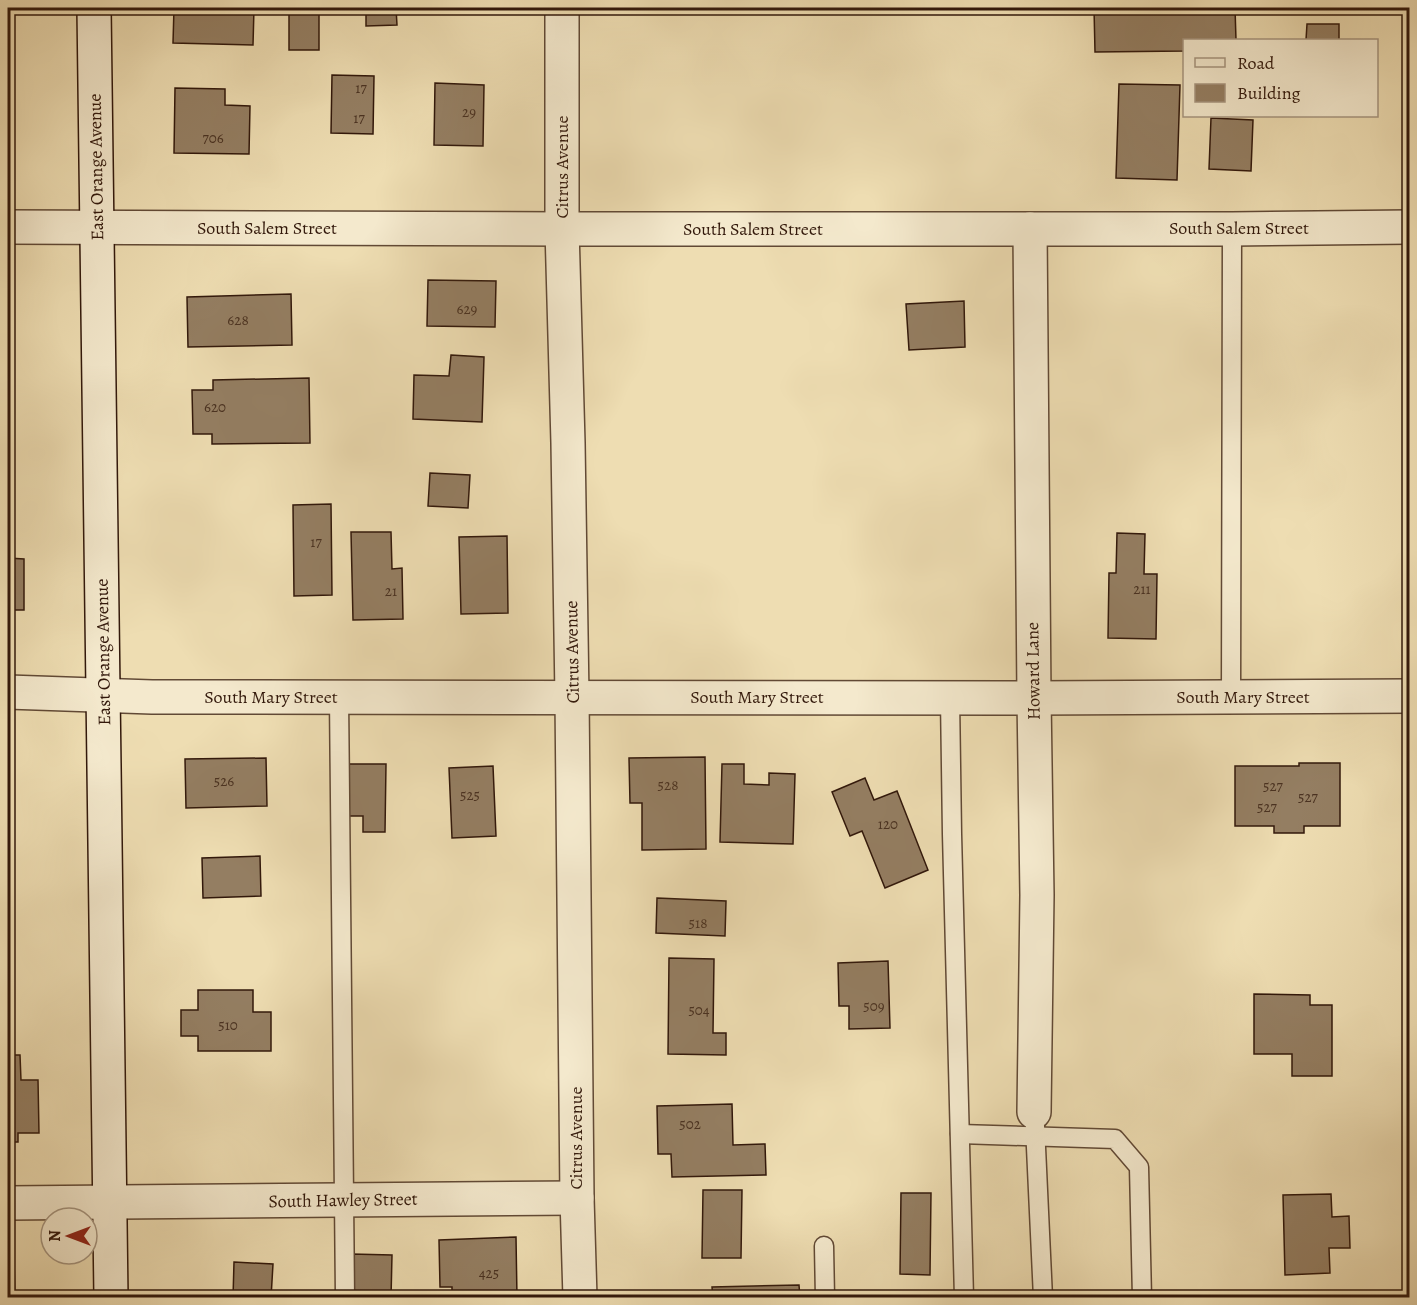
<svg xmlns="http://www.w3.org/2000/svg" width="1417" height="1305" viewBox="0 0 1417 1305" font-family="Alegreya,serif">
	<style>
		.building { fill: #947e62; stroke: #32180b; stroke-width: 1.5 }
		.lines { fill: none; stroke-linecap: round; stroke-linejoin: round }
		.lane-casing { stroke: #614935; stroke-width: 21 }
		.street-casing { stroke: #614935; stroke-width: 36 }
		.secondary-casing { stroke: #32180b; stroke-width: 36 }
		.lane { stroke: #f4e9cd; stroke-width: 18 }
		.street { stroke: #f4e9cd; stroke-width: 33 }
		.secondary { stroke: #f4e9cd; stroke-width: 33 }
		.labels { text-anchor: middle; stroke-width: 5; stroke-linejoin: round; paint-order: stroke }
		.number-label { font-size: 15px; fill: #4a3221 }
		.street-label { font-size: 18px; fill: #32180b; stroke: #f4e9cd }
	</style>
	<rect width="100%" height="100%" fill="#eeddb2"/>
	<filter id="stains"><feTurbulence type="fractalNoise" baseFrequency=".00333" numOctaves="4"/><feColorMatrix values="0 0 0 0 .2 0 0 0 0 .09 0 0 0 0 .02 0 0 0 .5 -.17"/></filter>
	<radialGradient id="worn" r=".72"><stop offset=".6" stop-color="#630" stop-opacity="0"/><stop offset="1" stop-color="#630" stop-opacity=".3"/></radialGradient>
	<!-- building -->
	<g class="building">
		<path d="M174,8H254L253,45L173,43Z"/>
		<path d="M366,8H396L397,25L366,26Z"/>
		<path d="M1094,8H1235L1236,40H1184V51L1095,52Z"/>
		<rect x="289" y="12" width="30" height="38"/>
		<path d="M1307,24H1339V40H1306Z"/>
		<path d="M332,75L374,76L373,134L331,133Z"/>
		<path d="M435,83L484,85L483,146L434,145Z"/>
		<path d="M1119,84L1180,85L1177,180L1116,178Z"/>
		<path d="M175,88L225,89V105L250,106L249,154L174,153Z"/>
		<path d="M1211,118L1253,120L1251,171L1209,169Z"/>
		<path d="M428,280L496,281L495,327L427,326Z"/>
		<path d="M291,294L292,345L188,347L187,297Z"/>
		<path d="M964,301L965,347L909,350L906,304Z"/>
		<path d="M8,305L12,306V357H8Z"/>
		<path d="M451,355L484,357L482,422L413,419L414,375L449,376Z"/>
		<path d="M309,378L310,443L212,444V434H193L192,390H213V380Z"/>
		<path d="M8,396H12L13,479H8Z"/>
		<path d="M430,473L470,475L468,508L428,506Z"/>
		<path d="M331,504L332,595L294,596L293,505Z"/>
		<path d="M351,532H391L392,569L402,568L403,619L353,620Z"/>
		<path d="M1117,533L1145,534L1144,574H1157L1156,639L1108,638L1109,573H1116Z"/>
		<path d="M507,536L508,613L461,614L459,537Z"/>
		<path d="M8,558L24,559V610H8Z"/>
		<path d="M705,757L706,849L642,850V803H630L629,758Z"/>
		<path d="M266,758L267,806L186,808L185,759Z"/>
		<path d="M1299,763H1340V826H1304V833H1274V826H1235V766H1299Z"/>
		<path d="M344,764H386L385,832H363V816H344Z"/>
		<path d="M722,764H744V784L769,785V773L795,774L793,844L720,842Z"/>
		<path d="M493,766L496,836L452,838L449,768Z"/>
		<path d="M865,778L874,800L897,791L928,870L885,888L862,831L850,836L832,792Z"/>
		<path d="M8,811H11L12,843H8Z"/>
		<path d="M260,856L261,896L203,898L202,858Z"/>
		<path d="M8,865H13L12,915H8Z"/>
		<path d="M657,898L726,901L725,936L656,933Z"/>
		<path d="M669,958L714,959L713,1033H726V1055L668,1054Z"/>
		<path d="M888,961L890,1028L849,1029V1006H839L838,963Z"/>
		<path d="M198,990H253V1012H271V1051H198V1036H181V1010H198Z"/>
		<path d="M1254,994L1310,995V1005H1332V1076H1292V1054H1254Z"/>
		<path d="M8,1055H20L21,1080H38L39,1133H18V1142H8Z"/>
		<path d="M732,1104L733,1145L765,1144L766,1175L672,1177L671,1154H658L657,1106Z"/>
		<path d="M703,1190H742L741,1258H702Z"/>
		<path d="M901,1193H931L930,1275L900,1274Z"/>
		<path d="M1331,1194L1332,1217L1349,1216L1350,1248H1329L1330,1273L1285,1275L1283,1195Z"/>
		<path d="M516,1237L517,1298H452V1287H440L439,1240Z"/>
		<path d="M351,1254L392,1255L391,1298H350Z"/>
		<path d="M8,1259H14L15,1298H8Z"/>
		<path d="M234,1262L273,1264L271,1298H233Z"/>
		<path d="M799,1285L800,1298H713L712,1287Z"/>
	</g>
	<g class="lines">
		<defs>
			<g id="lane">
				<path d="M339,697L345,1298"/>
				<path d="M1231,697L1232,229"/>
				<path d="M950,698L952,834L964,1298"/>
				<path d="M1035,1126L1043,1298"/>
				<path d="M960,1134L1115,1139L1139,1167L1142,1298"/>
				<path d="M824,1246L825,1298"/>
			</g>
			<g id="street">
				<path d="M562,8V229L568,443L572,697L577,1198L580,1298"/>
				<path d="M8,227L562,229H1232L1410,227"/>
				<path d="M1030,229L1034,698L1037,895L1034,1112"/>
				<path d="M8,692L152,697L1034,698L1410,696"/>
				<path d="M8,1203L577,1198"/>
			</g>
			<path id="secondary" d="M94,8L111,1298"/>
		</defs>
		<!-- lane casing -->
		<use href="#lane" class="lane-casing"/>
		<!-- street casing -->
		<use href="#street" class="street-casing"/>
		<!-- secondary casing -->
		<use href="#secondary" class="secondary-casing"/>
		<!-- lane -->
		<use href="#lane" class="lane"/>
		<!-- street -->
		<use href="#street" class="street"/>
		<!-- secondary -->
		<use href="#secondary" class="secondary"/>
	</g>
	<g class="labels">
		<!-- number labels -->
		<g class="number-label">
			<text x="361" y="93">17</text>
			<text x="469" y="117">29</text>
			<text x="359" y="123">17</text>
			<text x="213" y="143">706</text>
			<text x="467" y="314">629</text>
			<text x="238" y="325">628</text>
			<text x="215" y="412">620</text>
			<text x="316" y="547">17</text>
			<text x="1142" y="594">211</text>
			<text x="391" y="596">21</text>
			<text x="224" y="786">526</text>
			<text x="668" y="790">528</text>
			<text x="1273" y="791">527</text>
			<text x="470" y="800">525</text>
			<text x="1308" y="802">527</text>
			<text x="1267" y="812">527</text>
			<text x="888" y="829">120</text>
			<text x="698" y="928">518</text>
			<text x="874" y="1011">509</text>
			<text x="699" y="1015">504</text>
			<text x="228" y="1030">510</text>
			<text x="690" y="1129">502</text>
			<text x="489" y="1278">425</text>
		</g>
		<!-- street labels -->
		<g class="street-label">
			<text transform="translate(96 167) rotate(-91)" y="6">East Orange Avenue</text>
			<text transform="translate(562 167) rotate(-90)" y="6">Citrus Avenue</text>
			<text x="267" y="234">South Salem Street</text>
			<text x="1239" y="234">South Salem Street</text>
			<text x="753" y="235">South Salem Street</text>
			<text transform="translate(103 652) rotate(-91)" y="6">East Orange Avenue</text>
			<text transform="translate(572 652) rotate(-91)" y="6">Citrus Avenue</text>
			<text transform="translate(1033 671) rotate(-91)" y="6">Howard Lane</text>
			<text x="271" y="703">South Mary Street</text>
			<text x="757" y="703">South Mary Street</text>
			<text x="1243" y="703">South Mary Street</text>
			<text transform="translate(576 1138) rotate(-90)" y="6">Citrus Avenue</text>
			<text transform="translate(343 1200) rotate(-1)" y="6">South Hawley Street</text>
		</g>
	</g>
	<!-- margin -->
	<rect width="1417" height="1305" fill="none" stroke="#eeddb2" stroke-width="30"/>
	<rect x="9" y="9" width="1399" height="1287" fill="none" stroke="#32180b" stroke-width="3"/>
	<rect x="15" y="15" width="1387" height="1275" fill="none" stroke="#32180b" stroke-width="1.5"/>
	<!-- legend -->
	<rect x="1183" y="39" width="195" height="78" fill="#f4e9cd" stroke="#a6957f" stroke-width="1.5"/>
	<rect x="1195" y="58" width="30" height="9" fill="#f4e9cd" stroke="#a6957f" stroke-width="1.5"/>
	<text x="1237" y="69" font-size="18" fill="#32180b">Road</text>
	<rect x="1195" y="84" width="30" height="18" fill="#947e62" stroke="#a6957f" stroke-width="1.5"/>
	<text x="1237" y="99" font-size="18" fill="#32180b">Building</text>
	<!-- north arrow -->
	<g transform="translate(69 1236) rotate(270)"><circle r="28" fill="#f4e9cd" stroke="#a6957f" stroke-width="1.5"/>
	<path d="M0-4.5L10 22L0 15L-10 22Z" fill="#8f2418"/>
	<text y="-9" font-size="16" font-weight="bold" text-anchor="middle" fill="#32180b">N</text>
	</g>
	<rect width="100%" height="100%" filter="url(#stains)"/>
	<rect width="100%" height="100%" fill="url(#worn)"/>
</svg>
